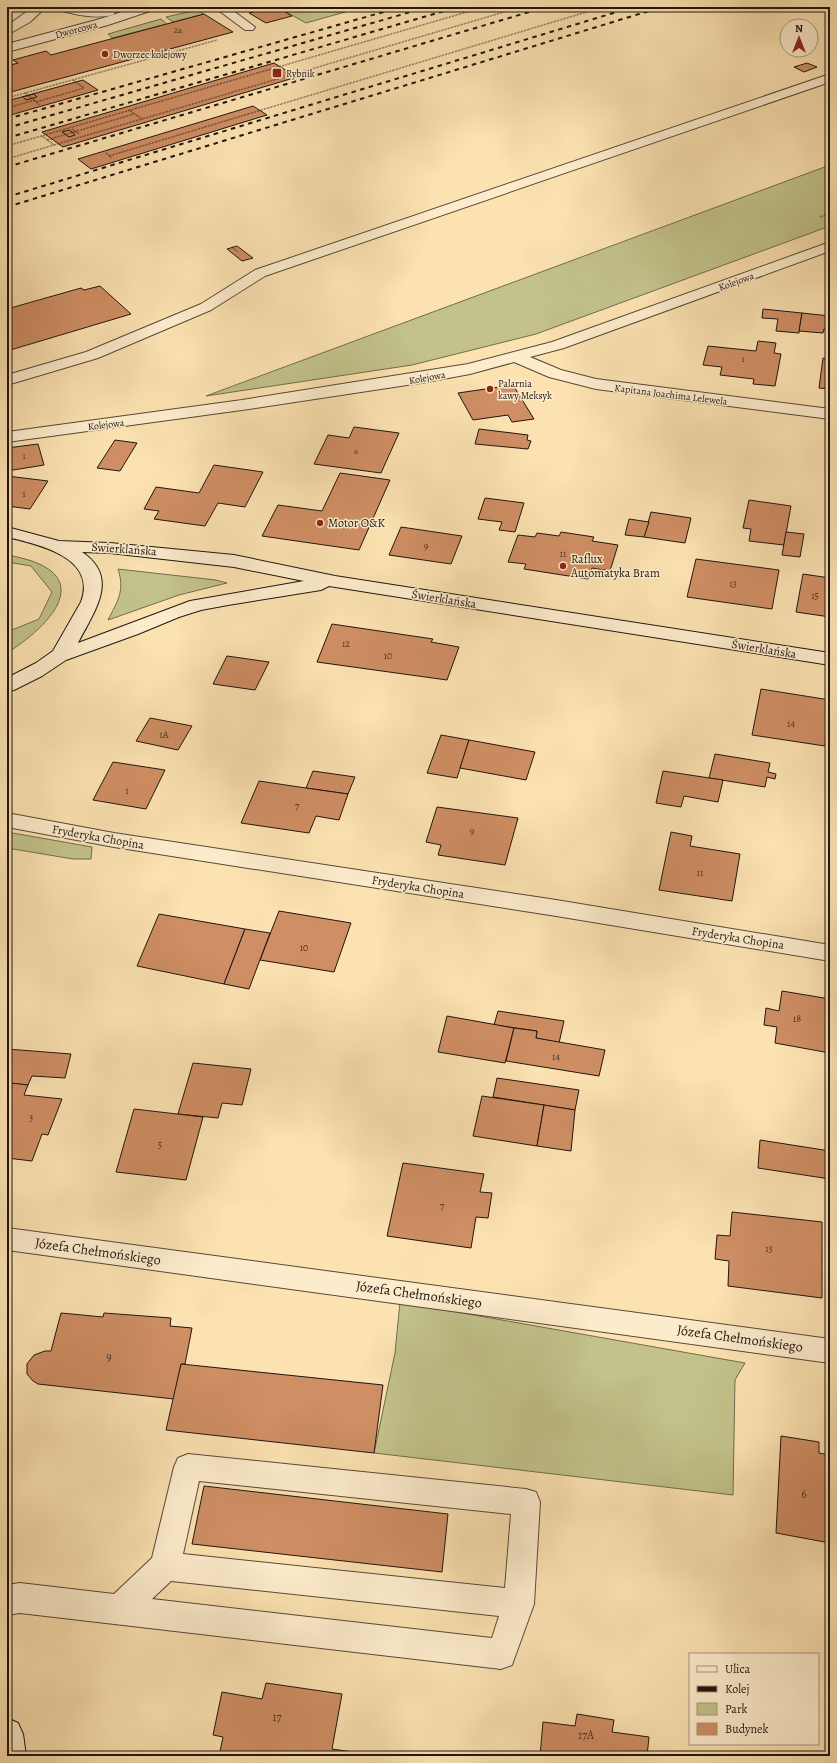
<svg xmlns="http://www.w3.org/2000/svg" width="837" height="1763" viewBox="0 0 837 1763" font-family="Alegreya,serif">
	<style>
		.green { fill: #c2c28a; stroke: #716c4d }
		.building { fill: #cf8e64; stroke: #201510 }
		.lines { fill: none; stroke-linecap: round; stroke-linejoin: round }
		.service-casing { stroke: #574838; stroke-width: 2 }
		.minor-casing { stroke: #574838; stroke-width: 2 }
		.tertiary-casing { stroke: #574838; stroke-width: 2 }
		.secondary-casing { stroke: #201510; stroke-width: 2 }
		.path { stroke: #201510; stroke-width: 1.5; stroke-dasharray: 0.5 1; stroke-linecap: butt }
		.service { fill: #fdeccc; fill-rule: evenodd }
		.minor { fill: #fdeccc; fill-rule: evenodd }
		.tertiary { fill: #fdeccc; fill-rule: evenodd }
		.secondary { fill: #fdeccc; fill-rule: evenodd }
		.rail { stroke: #201510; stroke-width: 2; stroke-dasharray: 4.5 4.5; stroke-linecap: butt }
		.poi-dot { fill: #8f2418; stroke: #fdeccc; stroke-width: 1.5 }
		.labels { text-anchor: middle; stroke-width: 3; stroke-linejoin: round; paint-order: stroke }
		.far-number-label { font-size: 9px; fill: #4c3325 }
		.far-street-label { font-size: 10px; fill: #201510; stroke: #fdeccc }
		.far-poi-label { font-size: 10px; fill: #201510; stroke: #fdeccc; text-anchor: start }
		.number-label { font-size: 10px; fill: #4c3325 }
		.poi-label { font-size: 12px; fill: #201510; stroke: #fdeccc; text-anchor: start }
		.street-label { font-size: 12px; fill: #201510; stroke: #fdeccc }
		.near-number-label { font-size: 12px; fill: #4c3325 }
		.near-street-label { font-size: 14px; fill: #201510; stroke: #fdeccc }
	</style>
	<rect width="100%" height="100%" fill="#fce2b1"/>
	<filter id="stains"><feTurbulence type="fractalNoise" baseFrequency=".005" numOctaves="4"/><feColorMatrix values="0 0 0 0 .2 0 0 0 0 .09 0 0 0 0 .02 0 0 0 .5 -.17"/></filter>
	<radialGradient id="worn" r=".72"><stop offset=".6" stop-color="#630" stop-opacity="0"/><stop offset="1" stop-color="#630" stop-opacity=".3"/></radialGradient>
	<!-- green -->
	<g class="green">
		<path d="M277,7H363L306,23Z"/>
		<path d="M197,10L204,14L173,22L166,17Z"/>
		<path d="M161,19L167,24L112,38L108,34Z"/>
		<path d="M830,165V226L536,334L412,365L206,396Z"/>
		<path d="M7,555C96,570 60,619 7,653V632L39,619L52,592L31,566L7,562Z"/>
		<path d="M118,569L216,580L227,583L179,595L108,620C118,600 125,591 118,569Z"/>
		<path d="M7,832L92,847L91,859H73L7,848Z"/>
		<path d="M400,1302L745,1363L735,1380L733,1495L374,1453L395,1353Z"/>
	</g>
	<!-- building -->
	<g class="building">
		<path d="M271,7H277L292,16L266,23L249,13Z"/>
		<path d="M204,14L233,32L7,93V66L18,63L13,60L46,51L51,55Z"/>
		<path d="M274,63L297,77L63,147L42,132Z"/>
		<path d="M807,63L817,67L804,72L794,67Z"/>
		<path d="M83,80L98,90L7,116V101Z"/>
		<path d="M34,94L37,97L26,100L23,97Z"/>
		<path d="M253,106L267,115L91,169L78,159Z"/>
		<path d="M69,130L72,132L75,135L69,137L62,132Z"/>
		<path d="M237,246L253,258L242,261L227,249Z"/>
		<path d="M100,286L131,314L7,351V309L81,288L84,290Z"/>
		<path d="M763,309L802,313L799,333L776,331L778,319L762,318Z"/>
		<path d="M802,313L830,316V329H824L823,333L799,331Z"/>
		<path d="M758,341L776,343L774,353L781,354L775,386L753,384L754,379L720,375L722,367L703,365L708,346L756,351Z"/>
		<path d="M823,358L830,359V389L819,388Z"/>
		<path d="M513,385L534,419L512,422L508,415L473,420L458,393Z"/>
		<path d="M354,427L399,433L381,473L314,464L328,435L349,438Z"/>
		<path d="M479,429L528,435L527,440L531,441L528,449L475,444Z"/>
		<path d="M115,440L137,443L120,471L97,468Z"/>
		<path d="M38,444L44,465L7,471V448Z"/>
		<path d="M214,465L263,472L245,507L218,503L205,526L154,519L159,511L144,509L156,487L199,493Z"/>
		<path d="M340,473L390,480L359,550L262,536L278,505L322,511Z"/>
		<path d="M7,476L48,481L30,509L7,506Z"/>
		<path d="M485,498L524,503L515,532L499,530L502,522L478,519Z"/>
		<path d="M749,500L791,506L784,545L749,541L751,529L743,528Z"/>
		<path d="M651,512L691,518L685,543L644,537Z"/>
		<path d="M629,519L649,522L644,537L625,535Z"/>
		<path d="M401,527L462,536L451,564L389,555Z"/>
		<path d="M561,532L594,537L592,541L618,545L610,571L592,568L588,579L524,569L526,564L508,562L518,535L535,537L537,533L559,536Z"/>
		<path d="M786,532L804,534L800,557L782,555Z"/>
		<path d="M696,559L779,570L772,609L687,597Z"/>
		<path d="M803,574L830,578V617L796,612Z"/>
		<path d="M332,624L433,639L431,642L459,647L447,680L317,662Z"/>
		<path d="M227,656L269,662L255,690L213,684Z"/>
		<path d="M761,689L830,700V710L825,746L752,735Z"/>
		<path d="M150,718L192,726L178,750L136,741Z"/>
		<path d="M441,735L469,740L457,778L427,773Z"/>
		<path d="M469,740L535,752L526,780L460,768Z"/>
		<path d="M715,754L770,763L768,772L776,774L775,779L767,777L765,787L709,778Z"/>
		<path d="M113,762L165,770L146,809L93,800Z"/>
		<path d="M313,771L355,777L348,794L306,788Z"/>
		<path d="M663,771L723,780L718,802L684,796L681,807L656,803Z"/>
		<path d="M259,781L306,788L348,794L339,820L316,816L309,833L241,823Z"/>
		<path d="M437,807L518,818L505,865L438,855L441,845L426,842Z"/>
		<path d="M671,832L692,836L690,846L740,854L732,901L659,890Z"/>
		<path d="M279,911L351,923L334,972L260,960Z"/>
		<path d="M159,914L245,929L224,984L137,966Z"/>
		<path d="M245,929L270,933L249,989L224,984Z"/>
		<path d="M782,991L830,999V1053L775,1043L777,1027L764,1025L766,1008L779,1011Z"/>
		<path d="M498,1011L564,1021L559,1043L536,1038L537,1031L494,1025Z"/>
		<path d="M447,1016L514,1028L505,1063L438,1052Z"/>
		<path d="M514,1028L537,1031L536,1038L605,1050L599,1076L506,1061Z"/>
		<path d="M7,1049L71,1054L65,1078L32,1076L28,1085L7,1083Z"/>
		<path d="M193,1063L251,1069L242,1105L222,1103L218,1118L178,1114Z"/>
		<path d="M497,1078L579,1090L575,1110L493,1097Z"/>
		<path d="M11,1083L28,1085L24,1095L62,1099L48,1135L42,1134L32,1161L7,1158V1092Z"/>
		<path d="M482,1096L544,1105L537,1146L473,1136Z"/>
		<path d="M544,1105L575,1110L571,1151L537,1146Z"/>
		<path d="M134,1109L203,1117L186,1180L116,1172Z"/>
		<path d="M760,1140L830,1151V1179L758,1168Z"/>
		<path d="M403,1163L484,1174L480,1192L492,1193L488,1218L476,1217L471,1248L387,1236Z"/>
		<path d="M732,1212L822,1222V1298L728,1286L729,1261L715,1259L717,1235L730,1236Z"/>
		<path d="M61,1313L103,1317L104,1313L171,1318L170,1326L192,1328L185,1364H181L174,1399L38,1384L33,1381L27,1374V1364L34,1355L45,1351H51Z"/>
		<path d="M181,1364L383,1385L374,1453L166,1430Z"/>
		<path d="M781,1436L819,1442V1453L830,1455V1543L776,1533Z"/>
		<path d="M204,1486L448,1514L442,1572L192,1544Z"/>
		<path d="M266,1683L342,1694L332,1749L353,1752L352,1756H219L223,1737L213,1735L222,1692L262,1699Z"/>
		<path d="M577,1714L614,1720L612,1732L649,1737L647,1756H540L543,1722L575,1726Z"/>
	</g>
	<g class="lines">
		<defs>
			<g id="service">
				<path d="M214,7H228L255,27L253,30H245Z"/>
				<path d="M830,74V82L265,276L211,310L98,358L7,385V375L86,352L201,304L255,270Z"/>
				<path d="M188,1454L526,1489L536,1492L540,1502L534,1604L512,1665L501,1669L20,1613L7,1615V1585L20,1583L114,1594L152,1558L174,1467L178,1458ZM199,1481L511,1514L505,1588L183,1554ZM171,1581L499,1616L492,1638L152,1599Z"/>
			</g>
			<g id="minor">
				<path d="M57,7C66,7 74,8 83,9C93,11 103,7 113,9L115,12L113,15C94,19 77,15 59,10Z"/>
				<path d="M137,7H155L153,10L108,25L7,52V44L100,19Z"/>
				<path d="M830,242V251L564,348L530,357L561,370L596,379L830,409V419L596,389L549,377L514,362L470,374L427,382L242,410L7,442V432L242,400L468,364L552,342Z"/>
				<path d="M7,813L114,833L550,899L830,945V961L550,915L114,847L7,827Z"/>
				<path d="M7,1228L830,1339V1363L7,1250Z"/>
			</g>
			<path id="tertiary" d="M33,7H46L30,22L7,35V26Z"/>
			<g id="secondary">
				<path d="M7,527L59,541L110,543L234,555L335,576L830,653V665L329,586L321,590L228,605L201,610L179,617L138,634L66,660L42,676L14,690L7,692V678L36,663L53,651L81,602C98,557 37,544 7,537ZM82,552L110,553L234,567L304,581L190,601L78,643C93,613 121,578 82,552Z"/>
				<path d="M7,1718L18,1723L23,1734L26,1756H7Z"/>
			</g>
		</defs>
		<!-- service casing -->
		<use href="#service" class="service-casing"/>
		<!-- minor casing -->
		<use href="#minor" class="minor-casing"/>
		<!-- tertiary casing -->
		<use href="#tertiary" class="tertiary-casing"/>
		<!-- secondary casing -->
		<use href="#secondary" class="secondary-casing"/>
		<!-- path -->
		<g class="path">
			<path d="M25,93L40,105"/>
			<path d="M7,98L217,40"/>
			<path d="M36,102L84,88L73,80"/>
			<path d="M7,108L35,100"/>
			<path d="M129,110L142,119"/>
			<path d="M72,129L79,134"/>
			<path d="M47,140L134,114"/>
			<path d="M54,145L521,7"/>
			<path d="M7,146L484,7"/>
			<path d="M106,153L112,158"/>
			<path d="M109,156L603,7"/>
			<path d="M7,159L54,145L42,136"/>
			<path d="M820,217L830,214"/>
			<path d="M232,247L238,252"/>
		</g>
		<!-- service -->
		<use href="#service" class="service"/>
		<!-- minor -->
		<use href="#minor" class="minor"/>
		<!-- tertiary -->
		<use href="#tertiary" class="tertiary"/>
		<!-- secondary -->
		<use href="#secondary" class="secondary"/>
		<!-- rail -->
		<g class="rail">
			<path d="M7,119L401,7"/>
			<path d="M7,128L428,7"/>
			<path d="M7,138L458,7"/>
			<path d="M7,167L546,7"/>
			<path d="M7,197L633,7"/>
			<path d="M7,207L662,7"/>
		</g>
	</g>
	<!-- markers -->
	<g class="poi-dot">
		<circle cx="105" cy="54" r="4"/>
		<rect x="272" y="68" width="10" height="10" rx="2"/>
		<circle cx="490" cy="389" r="4"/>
		<circle cx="320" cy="523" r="4"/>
		<circle cx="563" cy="566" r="4"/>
	</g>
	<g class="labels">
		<!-- far-number labels -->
		<g class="far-number-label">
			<text x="178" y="33">2a</text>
			<text x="743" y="362">1</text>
			<text x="356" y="454">6</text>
			<text x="24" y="459">1</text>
		</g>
		<!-- far-street labels -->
		<g class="far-street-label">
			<text transform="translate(76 29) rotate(-15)" y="4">Dworcowa</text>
			<text transform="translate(736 281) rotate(-20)" y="4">Kolejowa</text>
			<text transform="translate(427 377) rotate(-10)" y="4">Kolejowa</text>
			<text transform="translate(671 394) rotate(7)" y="4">Kapitana Joachima Lelewela</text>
			<text transform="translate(106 424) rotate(-7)" y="4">Kolejowa</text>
		</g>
		<!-- far-poi labels -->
		<g class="far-poi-label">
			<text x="113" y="58">Dworzec kolejowy</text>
			<text x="286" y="77">Rybnik</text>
			<text x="498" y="387">Palarnia<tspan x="498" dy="12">kawy Meksyk</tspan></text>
		</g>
		<!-- number labels -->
		<g class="number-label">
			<text x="24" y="497">1</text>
			<text x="426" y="549">9</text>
			<text x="563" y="557">11</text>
			<text x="733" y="587">13</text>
			<text x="815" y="599">15</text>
			<text x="346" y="647">12</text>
			<text x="388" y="659">10</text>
			<text x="791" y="727">14</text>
			<text x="164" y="738">1A</text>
			<text x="127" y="794">1</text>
			<text x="297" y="809">7</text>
			<text x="472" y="834">9</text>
			<text x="700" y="876">11</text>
			<text x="304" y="951">10</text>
			<text x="797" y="1022">18</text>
			<text x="556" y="1060">14</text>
			<text x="31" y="1121">3</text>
			<text x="160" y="1148">5</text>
			<text x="442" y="1209">7</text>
			<text x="769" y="1252">13</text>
		</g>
		<!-- poi labels -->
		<g class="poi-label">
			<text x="328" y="527">Motor O&amp;K</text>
			<text x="571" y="563">Raflux<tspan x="571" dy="14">Automatyka Bram</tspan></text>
		</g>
		<!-- street labels -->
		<g class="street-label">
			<text transform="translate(124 549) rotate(4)" y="4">Świerklańska</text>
			<text transform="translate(444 599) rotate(9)" y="4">Świerklańska</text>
			<text transform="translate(764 649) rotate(9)" y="4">Świerklańska</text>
			<text transform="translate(98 837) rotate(10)" y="4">Fryderyka Chopina</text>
			<text transform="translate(418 887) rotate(9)" y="4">Fryderyka Chopina</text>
			<text transform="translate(738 938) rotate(9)" y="4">Fryderyka Chopina</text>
		</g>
		<!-- near-number labels -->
		<g class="near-number-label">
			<text x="109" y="1361">9</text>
			<text x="804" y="1498">6</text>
			<text x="277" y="1721">17</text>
			<text x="586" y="1739">17A</text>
		</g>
		<!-- near-street labels -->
		<g class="near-street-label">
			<text transform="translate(98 1251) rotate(8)" y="5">Józefa Chełmońskiego</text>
			<text transform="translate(419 1294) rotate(8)" y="5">Józefa Chełmońskiego</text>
			<text transform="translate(740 1338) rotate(8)" y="5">Józefa Chełmońskiego</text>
		</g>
	</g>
	<!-- margin -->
	<rect width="837" height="1763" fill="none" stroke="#fce2b1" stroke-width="24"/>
	<rect x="8" y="8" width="821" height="1747" fill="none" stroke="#201510" stroke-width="2"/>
	<rect x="12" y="12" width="813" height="1739" fill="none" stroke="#201510"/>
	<!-- legend -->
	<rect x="689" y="1653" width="130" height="92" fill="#fdeccc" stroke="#a59681"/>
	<rect x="697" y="1666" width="20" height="6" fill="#fdeccc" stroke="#a59681"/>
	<text x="725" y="1673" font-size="12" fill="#201510">Ulica</text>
	<rect x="697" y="1686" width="20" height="6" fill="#201510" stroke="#a59681"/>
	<text x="725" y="1693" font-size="12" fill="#201510">Kolej</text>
	<rect x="697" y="1703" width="20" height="12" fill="#c2c28a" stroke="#a59681"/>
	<text x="725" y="1713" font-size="12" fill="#201510">Park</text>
	<rect x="697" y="1723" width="20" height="12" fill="#cf8e64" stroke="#a59681"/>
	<text x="725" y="1733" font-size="12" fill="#201510">Budynek</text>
	<!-- north arrow -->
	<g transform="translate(799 38)"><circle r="19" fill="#fdeccc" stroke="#a59681"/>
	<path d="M0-3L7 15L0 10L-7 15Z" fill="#8f2418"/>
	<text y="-6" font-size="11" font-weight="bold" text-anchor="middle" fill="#201510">N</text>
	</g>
	<rect width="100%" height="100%" filter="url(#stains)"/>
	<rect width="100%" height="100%" fill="url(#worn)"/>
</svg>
